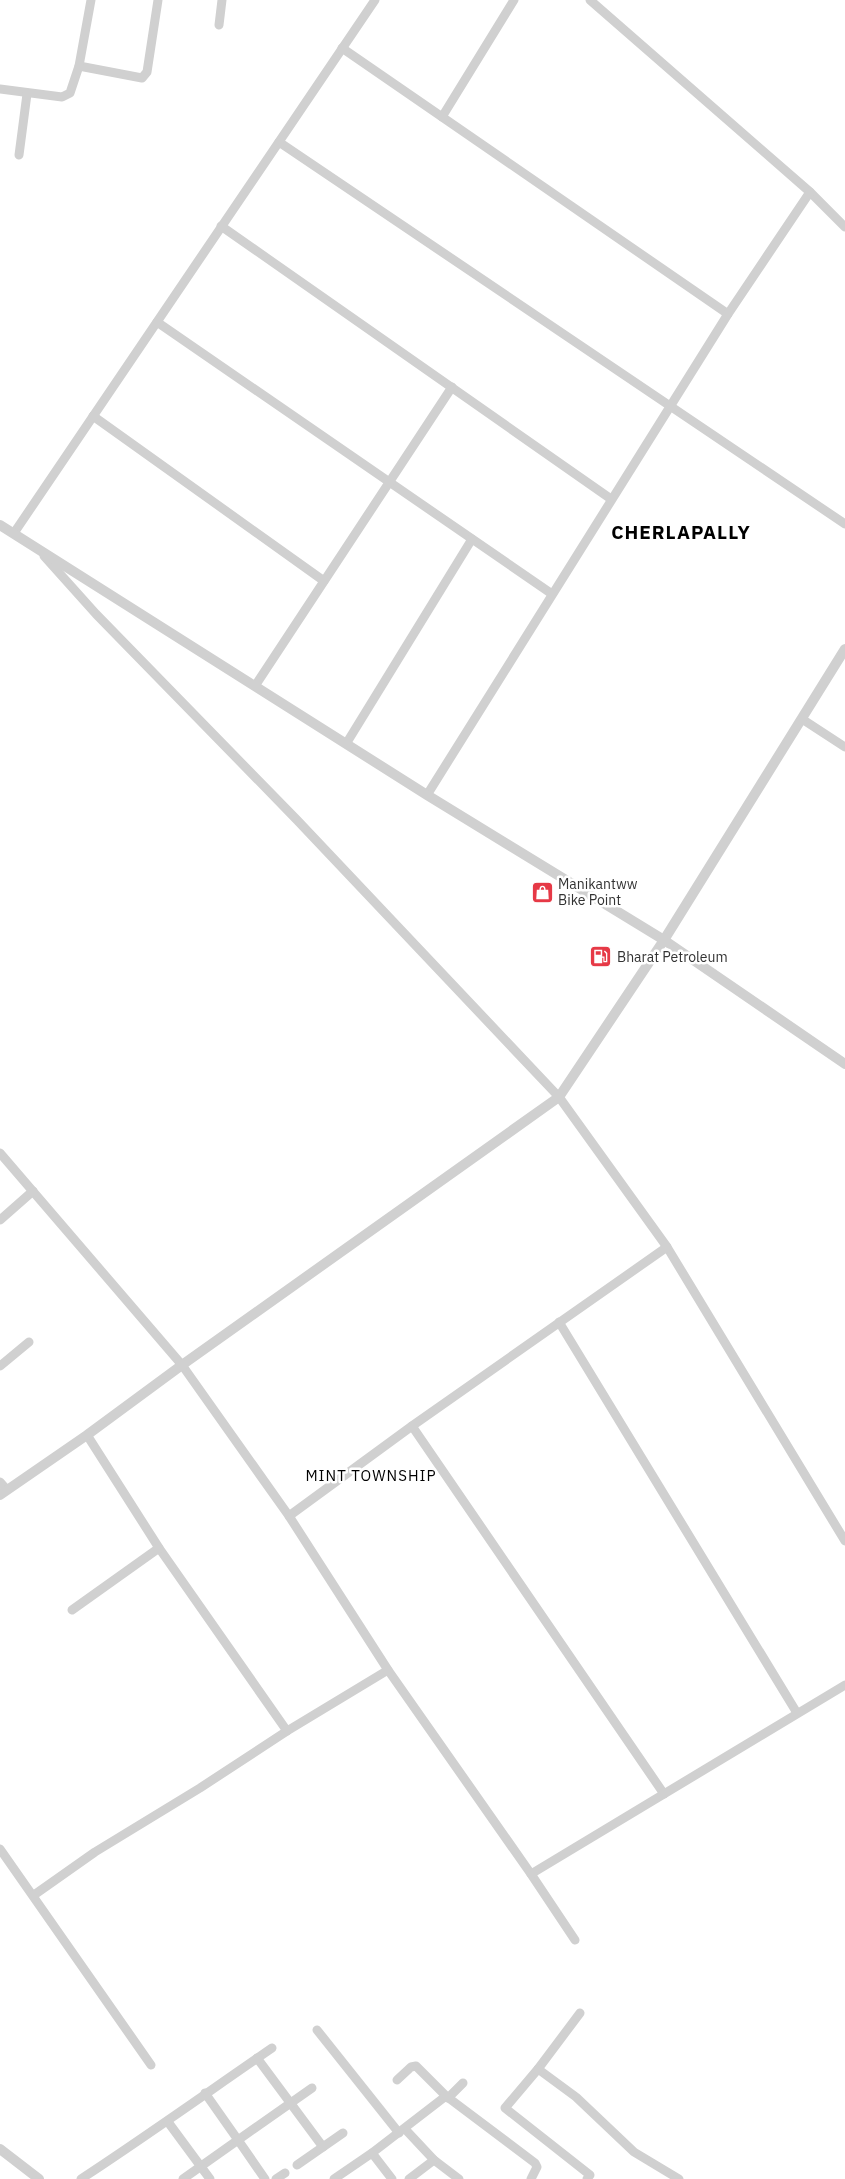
<svg xmlns="http://www.w3.org/2000/svg" width="845" height="2179" viewBox="0 0 845 2179" font-family="'IBM Plex Sans',sans-serif">
	<style>
		.lines { fill: none; stroke-linecap: round; stroke-linejoin: round }
		.minor { stroke: #d0d0d0; stroke-width: 9 }
		.tertiary { stroke: #d0d0d0; stroke-width: 10 }
		.labels { text-anchor: middle; stroke-width: 5; stroke-linejoin: round; paint-order: stroke }
		.poi-label { font-size: 14px; fill: #333; stroke: #fff; text-anchor: start }
		.neighbourhood-label { font-size: 15px; letter-spacing: 1px; fill: #000; stroke: #fff }
		.district-label { font-size: 19px; font-weight: bold; letter-spacing: 1px; fill: #000; stroke: #fff }
	</style>
	<rect width="100%" height="100%" fill="#fff"/>
	<g class="lines">
		<!-- minor -->
		<g class="minor">
			<path d="M590,0L810,192L845,227"/>
			<path d="M219,25L222,0"/>
			<path d="M342,48L728,314"/>
			<path d="M79,66L142,78L147,72L158,0"/>
			<path d="M0,89L62,97L70,93L79,66L91,0"/>
			<path d="M442,117L514,0"/>
			<path d="M279,142L845,524"/>
			<path d="M19,155L27,94"/>
			<path d="M221,226L611,499"/>
			<path d="M157,322L552,594"/>
			<path d="M93,416L324,581"/>
			<path d="M14,533L375,0"/>
			<path d="M44,556L96,614L297,820L559,1097L667,1247L845,1541"/>
			<path d="M255,686L452,387"/>
			<path d="M802,719L845,747"/>
			<path d="M346,744L472,539"/>
			<path d="M427,795L728,314L810,192"/>
			<path d="M0,1153L182,1365L289,1516L388,1670L531,1874L575,1940"/>
			<path d="M0,1220L33,1191"/>
			<path d="M559,1322L797,1713"/>
			<path d="M0,1366L29,1342"/>
			<path d="M412,1426L664,1794"/>
			<path d="M87,1435L159,1548L287,1731"/>
			<path d="M0,1482L7,1490"/>
			<path d="M289,1516L412,1426L667,1247"/>
			<path d="M72,1610L159,1548"/>
			<path d="M0,1849L151,2065"/>
			<path d="M531,1874L845,1685"/>
			<path d="M34,1895L95,1852L200,1788L287,1731L388,1670"/>
			<path d="M580,2013L538,2069L505,2108L590,2175L587,2179"/>
			<path d="M317,2030L399,2133"/>
			<path d="M257,2058L323,2147"/>
			<path d="M538,2069L576,2097L634,2152L679,2179"/>
			<path d="M397,2080L411,2067L416,2066L446,2096"/>
			<path d="M448,2098L463,2083"/>
			<path d="M168,2122L210,2179"/>
			<path d="M405,2129L434,2160L459,2179"/>
			<path d="M297,2165L343,2133"/>
			<path d="M81,2179C145,2137 208,2092 272,2048"/>
			<path d="M183,2179L238,2140L205,2093"/>
			<path d="M265,2179L238,2140L312,2088"/>
			<path d="M276,2179L285,2173"/>
			<path d="M334,2179L372,2153"/>
			<path d="M392,2179L372,2153L446,2096L535,2163L537,2167L531,2179"/>
			<path d="M409,2179L434,2160"/>
		</g>
		<!-- tertiary -->
		<g class="tertiary">
			<path d="M0,525L427,795L664,940L845,1064"/>
			<path d="M0,1495L87,1435L182,1365L559,1097L664,940L845,649"/>
			<path d="M0,2149L39,2179"/>
		</g>
	</g>
	<!-- icons -->
	<defs>
		<symbol id="shop-square" viewBox="-11 -11 22 22"><rect x="-9" y="-9" width="18" height="18" rx="4" fill="#e63946" stroke="#fff"/><path d="M-5-2.5h2.3a2.7 3.5 0 0 1 5.4 0H5L5.5 6h-11ZM-1.5-2.5h3a1.5 2.3 0 0 0-3 0Z" fill="#fff"/></symbol>
		<symbol id="fuel-square" viewBox="-11 -11 22 22"><rect x="-9" y="-9" width="18" height="18" rx="4" fill="#e63946" stroke="#fff"/><path d="M-5.5-6h7V0h2V4h1.3V-2.5L3-4.5l.8-.8L6-3V5H2.5V1h-1V6h-7ZM-4.2-4.7v3.2H.2V-4.7Z" fill="#fff"/></symbol>
	</defs>
	<g fill-rule="evenodd">
		<use href="#shop-square" x="530" y="880" width="25" height="25"/>
		<use href="#fuel-square" x="588" y="944" width="25" height="25"/>
	</g>
	<g class="labels">
		<!-- poi labels -->
		<g class="poi-label">
			<text x="558" y="889">Manikantww<tspan x="558" dy="16">Bike Point</tspan></text>
			<text x="617" y="962">Bharat Petroleum</text>
		</g>
		<!-- neighbourhood labels -->
		<g class="neighbourhood-label">
			<text x="371" y="1481">MINT TOWNSHIP</text>
		</g>
		<!-- district labels -->
		<g class="district-label">
			<text x="681" y="539">CHERLAPALLY</text>
		</g>
	</g>
</svg>
